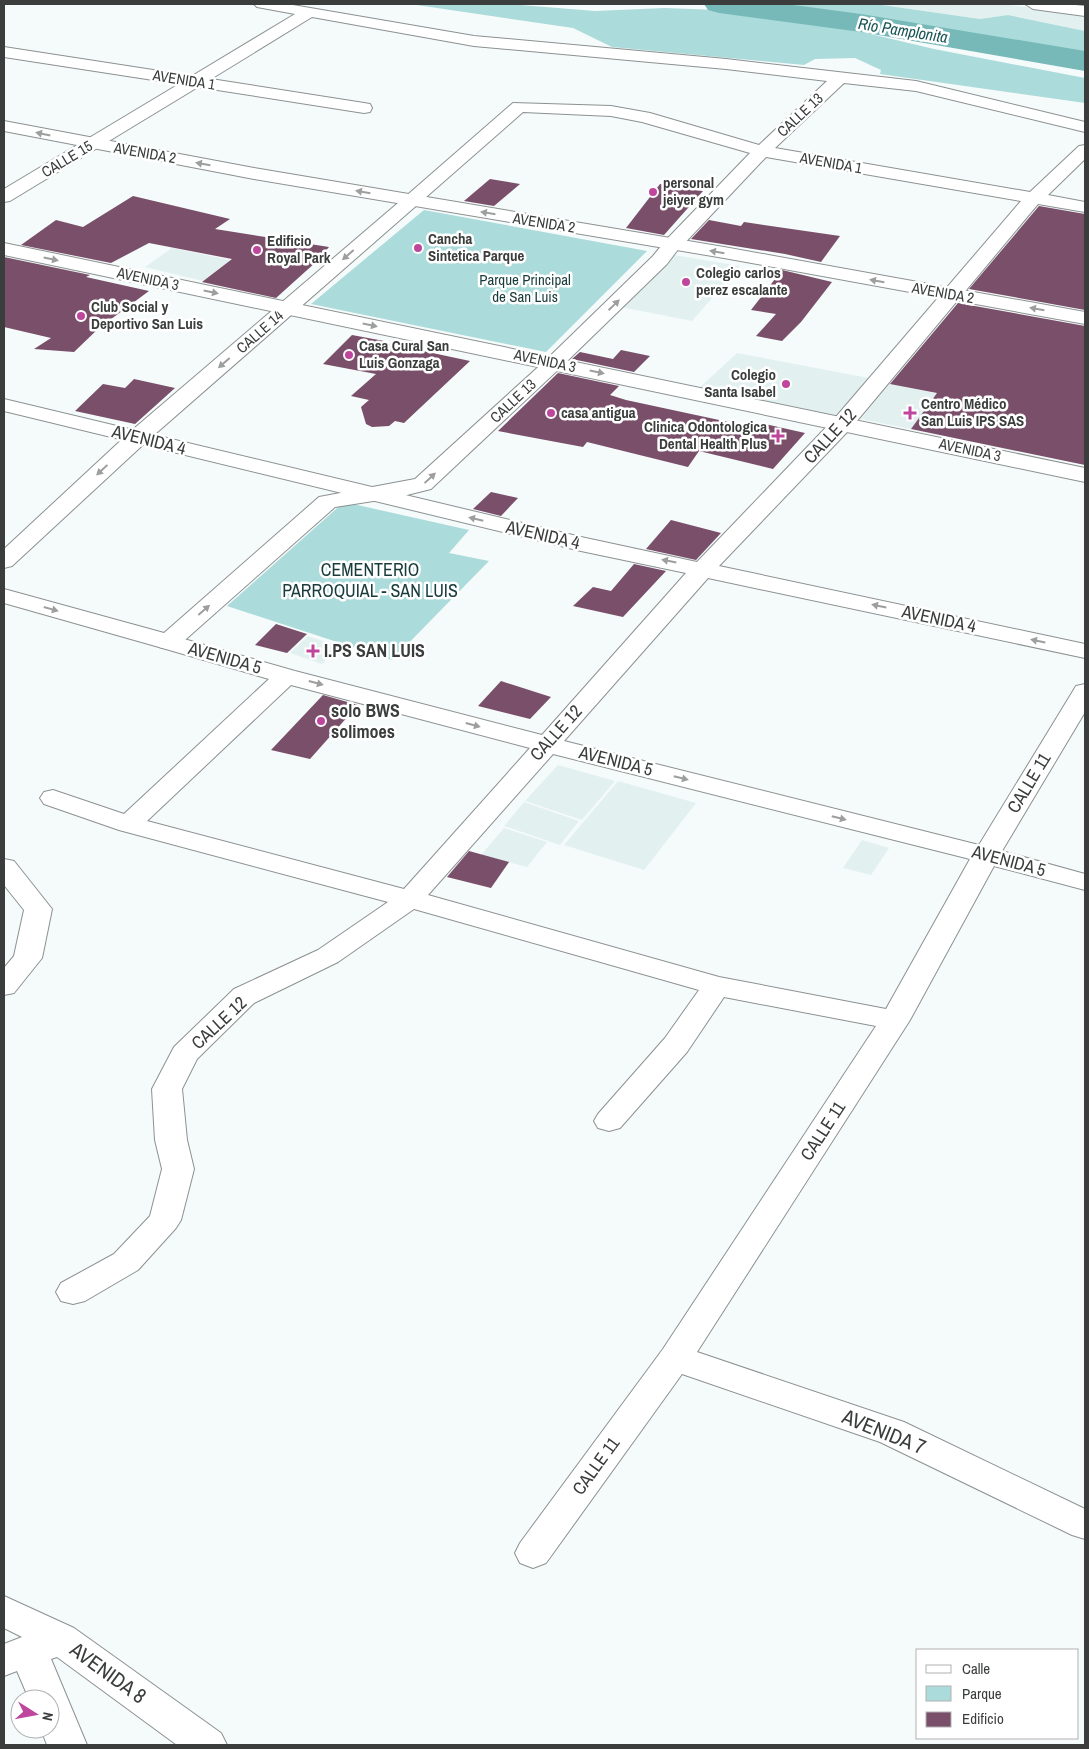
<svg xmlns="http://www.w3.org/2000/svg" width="1089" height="1749" viewBox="0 0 1089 1749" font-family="'Archivo Narrow',sans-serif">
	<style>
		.built { fill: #e2f1f0 }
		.green { fill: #abdbda }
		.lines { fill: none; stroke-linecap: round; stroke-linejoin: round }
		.river { fill: #76b9b8; fill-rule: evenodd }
		.building { fill: #794f6a }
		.minor-casing { stroke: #8c9191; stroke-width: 2 }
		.tertiary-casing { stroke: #8c9191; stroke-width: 2 }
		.secondary-casing { stroke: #8c9191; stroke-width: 2 }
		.primary-casing { stroke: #8c9191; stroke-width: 2 }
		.minor { fill: #fff; fill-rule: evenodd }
		.tertiary { fill: #fff; fill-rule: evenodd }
		.secondary { fill: #fff; fill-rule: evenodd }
		.primary { fill: #fff; fill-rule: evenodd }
		.oneway { fill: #9d9e9e }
		.poi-dot { fill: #be479d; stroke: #fff; stroke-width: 2 }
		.labels { text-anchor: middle; stroke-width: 5; stroke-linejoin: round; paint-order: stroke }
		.far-street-label { font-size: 15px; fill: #3b3d3d; stroke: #fff }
		.far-poi-label { font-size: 15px; font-weight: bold; fill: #3b3d3d; stroke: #fff; text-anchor: start }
		.far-park-label { font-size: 15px; fill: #193b3b; stroke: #fff }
		.far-water-label { font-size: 16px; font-style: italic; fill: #185353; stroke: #fff }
		.street-label { font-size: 18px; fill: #3b3d3d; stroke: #fff }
		.park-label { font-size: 18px; fill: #193b3b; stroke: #fff }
		.poi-label { font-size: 18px; font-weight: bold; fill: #3b3d3d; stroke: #fff; text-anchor: start }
		.near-street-label { font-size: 21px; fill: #3b3d3d; stroke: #fff }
	</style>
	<rect width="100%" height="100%" fill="#f5fafa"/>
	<!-- built -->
	<g class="built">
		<path d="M875,4H1004L1085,15V31L1009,15L980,19Z"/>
		<path d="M172,248L230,260L203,281L145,267Z"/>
		<path d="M674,255L740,266L692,321L621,307Z"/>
		<path d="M737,353L874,379L836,420L697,390Z"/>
		<path d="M889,383L948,396L933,399L911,429L861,419Z"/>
		<path d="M308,636L339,646L322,664L290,653Z"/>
		<path d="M558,765L615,781L582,820L525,801Z"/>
		<path d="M618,781L696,803L644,870L564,845Z"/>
		<path d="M524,802L579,821L560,845L504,826Z"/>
		<path d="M504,828L547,842L527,867L481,855Z"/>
		<path d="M862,840L889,848L871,875L843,868Z"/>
	</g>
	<!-- green -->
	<g class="green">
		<path d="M410,4H508L595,11L665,8L718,10L841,27L934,49L1085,78V103L880,74L881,70L855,58L815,59L804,65L612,47L573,28Z"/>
		<path d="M787,4H875L980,19L1008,15L1085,31V53Z"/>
		<path d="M424,210L647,251L546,352L311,304Z"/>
		<path d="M344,502L469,530L449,553L489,561L392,660L227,606Z"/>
	</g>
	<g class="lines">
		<!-- river -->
		<path class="river" d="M704,4H786L861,14L1085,51V71L861,32L719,13L708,10Z"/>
	</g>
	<!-- building -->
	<g class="building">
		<path d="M490,179L520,184L494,206L464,201Z"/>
		<path d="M660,184L703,191L664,235L626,228Z"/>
		<path d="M133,196L230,219L215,229L329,247L316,262L276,298L202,282L232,259L149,243L111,263L21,245L56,220L83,227Z"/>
		<path d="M1039,206L1085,214V310L969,289Z"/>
		<path d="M709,220L741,226L744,222L840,236L821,262L785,254L691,239Z"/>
		<path d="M4,257L90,275L86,277L149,291L99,328L74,352L34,349L51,338L4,327Z"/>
		<path d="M782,270L832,282L801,322L782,341L756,336L776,314L751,310Z"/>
		<path d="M958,303L1085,326V465L911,429L937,393L890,384Z"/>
		<path d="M352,335L384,341L381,342L470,361L404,423L395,421L389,426L372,427L366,424L361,407L369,400L351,396L376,374L323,364Z"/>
		<path d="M621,350L650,356L634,372L572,359L580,352L613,359Z"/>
		<path d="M558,373L619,386L610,395L626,400L761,429L765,424L805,433L773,469L699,451L688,467L587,442L583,447L498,431Z"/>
		<path d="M134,379L175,388L135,424L75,411L103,384L125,388Z"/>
		<path d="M491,492L518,498L501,516L473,509Z"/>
		<path d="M671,520L721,533L696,560L646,549Z"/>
		<path d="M634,564L666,571L623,617L573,606L593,587L611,591Z"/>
		<path d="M276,624L307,634L287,653L255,645Z"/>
		<path d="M501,681L551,697L530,719L478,706Z"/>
		<path d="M323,695L358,705L310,759L271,750Z"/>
		<path d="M469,851L509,862L491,888L447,877Z"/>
	</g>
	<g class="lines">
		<defs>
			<g id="minor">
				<path d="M254,4H287L474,36L726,59L916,81L1085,122V132L916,91L844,83L775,148L1030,192L1079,146L1085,145V159L1048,195L1085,202V212L1038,204L851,428L719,566L1085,644V658L708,578L564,741L979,845L1073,691L1076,686L1085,684V712L1002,851L1085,874V890L994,866L910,1020L697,1352L904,1422L1085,1509V1539L1072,1535L880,1442L682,1374L546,1563L533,1568L520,1563L515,1553L520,1543L663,1349L876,1026L724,997L687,1052L620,1128L609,1131L598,1128L594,1121L598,1114L665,1038L699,990L414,909L338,962L254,1003L197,1059L182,1089L187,1140L194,1169L181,1220L176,1228L138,1270L85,1301L73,1304L61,1301L56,1292L61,1283L114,1254L150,1216L162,1169L155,1140L152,1089L174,1047L234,989L318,950L388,902L119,830L44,804L40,798L44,792L53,790L124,814L269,679L159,647L156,642L159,637L168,635L177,637L295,671L542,735L686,573L581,551L4,411V399L581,537L697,562L835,418L1021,201L766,157L680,248H666L664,244L666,240L750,153L642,122L611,116L523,112L417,205H405L402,201L405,197L513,103L611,106L650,113L759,145L827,81L726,69L474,46L312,17L211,79L364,103L370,104L372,108L370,112L364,113L198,87L10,201L4,202V189L179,84L4,57V47L192,76L295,14L257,7ZM291,685L530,748L404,889L147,821ZM553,754L970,859L886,1009L719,977L428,895Z"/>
				<path d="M4,1596L74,1628L221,1733L227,1745H177L57,1657L51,1659L87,1745H47L41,1729H50V1699H29L17,1671L4,1676V1644L22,1637L4,1628Z"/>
			</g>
			<g id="tertiary">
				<path d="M411,196L417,197L420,201L417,205L146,442L12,566L4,568V549L130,432L405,197Z"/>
				<path d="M673,238L680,240L682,244L667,264L561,367L431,489L399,497L335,507L177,647L168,649L159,647L4,603V589L164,633L319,497L415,479L547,359L653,256L666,240Z"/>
				<path d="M4,859L14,861L52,909L42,958L14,993L4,995V968L14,956L24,910L4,885Z"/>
			</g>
			<g id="secondary">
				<path d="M4,121L254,168L724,247L1085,312V324L724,258L254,179L4,131Z"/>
				<path d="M4,243L1085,468V482L4,255Z"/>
			</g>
			<path id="primary" d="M1025,4H1066L1085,6V16L1033,9Z"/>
		</defs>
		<!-- minor casing -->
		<use href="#minor" class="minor-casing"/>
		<!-- tertiary casing -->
		<use href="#tertiary" class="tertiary-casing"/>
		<!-- secondary casing -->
		<use href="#secondary" class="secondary-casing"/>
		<!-- primary casing -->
		<use href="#primary" class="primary-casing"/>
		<!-- minor -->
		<use href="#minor" class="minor"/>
		<!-- tertiary -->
		<use href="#tertiary" class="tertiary"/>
		<!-- secondary -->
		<use href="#secondary" class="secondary"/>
		<!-- primary -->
		<use href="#primary" class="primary"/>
	</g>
	<!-- one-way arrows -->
	<defs><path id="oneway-solid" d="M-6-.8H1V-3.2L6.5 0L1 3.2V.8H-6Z" transform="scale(1.25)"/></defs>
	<g class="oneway">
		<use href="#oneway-solid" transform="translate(43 134) rotate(-168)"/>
		<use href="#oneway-solid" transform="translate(203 164) rotate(-170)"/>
		<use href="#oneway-solid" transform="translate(363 192) rotate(-170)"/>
		<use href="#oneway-solid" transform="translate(488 213) rotate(-171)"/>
		<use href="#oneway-solid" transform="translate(717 252) rotate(-170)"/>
		<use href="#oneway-solid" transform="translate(348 255) rotate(139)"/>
		<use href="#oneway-solid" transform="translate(51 259) rotate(12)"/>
		<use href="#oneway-solid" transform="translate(877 281) rotate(-170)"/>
		<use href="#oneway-solid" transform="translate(211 292) rotate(12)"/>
		<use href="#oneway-solid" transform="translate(614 305) rotate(-44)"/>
		<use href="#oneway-solid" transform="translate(1037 309) rotate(-170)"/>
		<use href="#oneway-solid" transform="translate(370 325) rotate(12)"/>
		<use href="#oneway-solid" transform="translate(224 363) rotate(139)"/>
		<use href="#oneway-solid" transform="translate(597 372) rotate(12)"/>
		<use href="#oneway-solid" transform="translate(102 470) rotate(137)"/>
		<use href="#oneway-solid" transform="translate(430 478) rotate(-43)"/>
		<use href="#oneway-solid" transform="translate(476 519) rotate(-167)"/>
		<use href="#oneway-solid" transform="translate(669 561) rotate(-169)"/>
		<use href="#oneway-solid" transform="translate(879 606) rotate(-168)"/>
		<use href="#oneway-solid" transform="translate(51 609) rotate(16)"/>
		<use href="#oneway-solid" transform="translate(204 610) rotate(-41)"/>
		<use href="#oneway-solid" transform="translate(1038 641) rotate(-168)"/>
		<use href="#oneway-solid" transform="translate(316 683) rotate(15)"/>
		<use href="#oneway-solid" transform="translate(473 725) rotate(15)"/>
		<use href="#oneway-solid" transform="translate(681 778) rotate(14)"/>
		<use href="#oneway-solid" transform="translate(839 818) rotate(14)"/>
	</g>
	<!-- markers -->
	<g class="poi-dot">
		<circle cx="653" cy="192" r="5"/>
		<circle cx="418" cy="248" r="5"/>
		<circle cx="257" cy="250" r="5"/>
		<circle cx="686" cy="282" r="5"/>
		<circle cx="81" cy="316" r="5"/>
		<circle cx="349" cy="355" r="5"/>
		<circle cx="786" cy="384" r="5"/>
		<circle cx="551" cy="413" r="5"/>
		<path d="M907.5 405.5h5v5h5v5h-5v5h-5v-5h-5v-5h5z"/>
		<path d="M775.5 428.5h5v5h5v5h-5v5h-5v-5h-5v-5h5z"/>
		<path d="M310.5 643.5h5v5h5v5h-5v5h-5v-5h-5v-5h5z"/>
		<circle cx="321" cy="721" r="5"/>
	</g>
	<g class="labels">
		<!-- far-street labels -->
		<g class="far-street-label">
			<text transform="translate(184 80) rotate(9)" y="5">AVENIDA 1</text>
			<text transform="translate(800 115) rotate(-43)" y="5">CALLE 13</text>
			<text transform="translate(145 153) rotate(10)" y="5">AVENIDA 2</text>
			<text transform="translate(67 159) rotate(-31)" y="5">CALLE 15</text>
			<text transform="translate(831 163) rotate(10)" y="5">AVENIDA 1</text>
			<text transform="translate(544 223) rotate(9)" y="5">AVENIDA 2</text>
			<text transform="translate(148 279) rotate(12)" y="5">AVENIDA 3</text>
			<text transform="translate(943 293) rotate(10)" y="5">AVENIDA 2</text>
			<text transform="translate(260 332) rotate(-41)" y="5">CALLE 14</text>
			<text transform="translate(545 361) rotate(12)" y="5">AVENIDA 3</text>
			<text transform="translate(513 401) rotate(-43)" y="5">CALLE 13</text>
			<text transform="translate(970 450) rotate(12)" y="5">AVENIDA 3</text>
		</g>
		<!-- far-poi labels -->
		<g class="far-poi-label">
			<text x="663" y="188">personal<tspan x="663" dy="17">jeiyer gym</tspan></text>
			<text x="428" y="244">Cancha<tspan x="428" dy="17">Sintetica Parque</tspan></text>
			<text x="267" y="246">Edificio<tspan x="267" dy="17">Royal Park</tspan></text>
			<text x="696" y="278">Colegio carlos<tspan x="696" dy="17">perez escalante</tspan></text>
			<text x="91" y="312">Club Social y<tspan x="91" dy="17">Deportivo San Luis</tspan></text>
			<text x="359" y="351">Casa Cural San<tspan x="359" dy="17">Luis Gonzaga</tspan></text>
			<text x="776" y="380" text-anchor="end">Colegio<tspan x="776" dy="17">Santa Isabel</tspan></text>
			<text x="921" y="409">Centro Médico<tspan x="921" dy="17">San Luis IPS SAS</tspan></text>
			<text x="561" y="418">casa antigua</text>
			<text x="767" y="432" text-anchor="end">Clinica Odontologica<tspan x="767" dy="17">Dental Health Plus</tspan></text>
		</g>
		<!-- far-park labels -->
		<g class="far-park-label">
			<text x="525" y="285">Parque Principal<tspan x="525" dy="17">de San Luis</tspan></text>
		</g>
		<!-- far-water labels -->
		<g class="far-water-label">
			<text transform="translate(903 30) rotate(9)" y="6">Río Pamplonita</text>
		</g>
		<!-- street labels -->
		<g class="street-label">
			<text transform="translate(830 436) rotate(-47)" y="6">CALLE 12</text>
			<text transform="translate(149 440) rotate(14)" y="6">AVENIDA 4</text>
			<text transform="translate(543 535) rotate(13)" y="6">AVENIDA 4</text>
			<text transform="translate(939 619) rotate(12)" y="6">AVENIDA 4</text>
			<text transform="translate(225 658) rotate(16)" y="6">AVENIDA 5</text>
			<text transform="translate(556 733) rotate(-48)" y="6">CALLE 12</text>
			<text transform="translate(616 761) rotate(14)" y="6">AVENIDA 5</text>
			<text transform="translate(1029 783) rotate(-59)" y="6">CALLE 11</text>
			<text transform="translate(1009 861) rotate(15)" y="6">AVENIDA 5</text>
			<text transform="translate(219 1023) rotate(-43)" y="6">CALLE 12</text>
			<text transform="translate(823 1131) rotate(-57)" y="6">CALLE 11</text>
			<text transform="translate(596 1466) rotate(-54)" y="6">CALLE 11</text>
		</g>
		<!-- park labels -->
		<g class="park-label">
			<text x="370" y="576">CEMENTERIO<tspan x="370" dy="21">PARROQUIAL - SAN LUIS</tspan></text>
		</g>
		<!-- poi labels -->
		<g class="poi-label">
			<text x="324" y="657">I.PS SAN LUIS</text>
			<text x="331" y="717">solo BWS<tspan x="331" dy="21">solimoes</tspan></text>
		</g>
		<!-- near-street labels -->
		<g class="near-street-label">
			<text transform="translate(884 1432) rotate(22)" y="7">AVENIDA 7</text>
			<text transform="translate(108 1673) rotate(36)" y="7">AVENIDA 8</text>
		</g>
	</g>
	<!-- border -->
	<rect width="1089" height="1749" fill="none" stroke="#3b3d3d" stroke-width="10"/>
	<!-- legend -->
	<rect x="916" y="1649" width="162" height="90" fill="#ffffff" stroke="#b1b1b1"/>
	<rect x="926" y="1665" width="25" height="8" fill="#ffffff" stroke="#b1b1b1"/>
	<text x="962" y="1674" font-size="15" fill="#3b3d3d">Calle</text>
	<rect x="926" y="1686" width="25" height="15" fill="#abdbda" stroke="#b1b1b1"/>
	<text x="962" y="1699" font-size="15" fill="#3b3d3d">Parque</text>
	<rect x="926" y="1712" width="25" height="15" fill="#794f6a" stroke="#b1b1b1"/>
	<text x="962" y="1724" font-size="15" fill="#3b3d3d">Edificio</text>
	<!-- north arrow -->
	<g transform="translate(35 1714) rotate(101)"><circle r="24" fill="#ffffff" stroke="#b1b1b1"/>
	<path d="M0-4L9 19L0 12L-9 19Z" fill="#be479d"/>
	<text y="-8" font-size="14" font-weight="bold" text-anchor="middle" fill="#3b3d3d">N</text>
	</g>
</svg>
